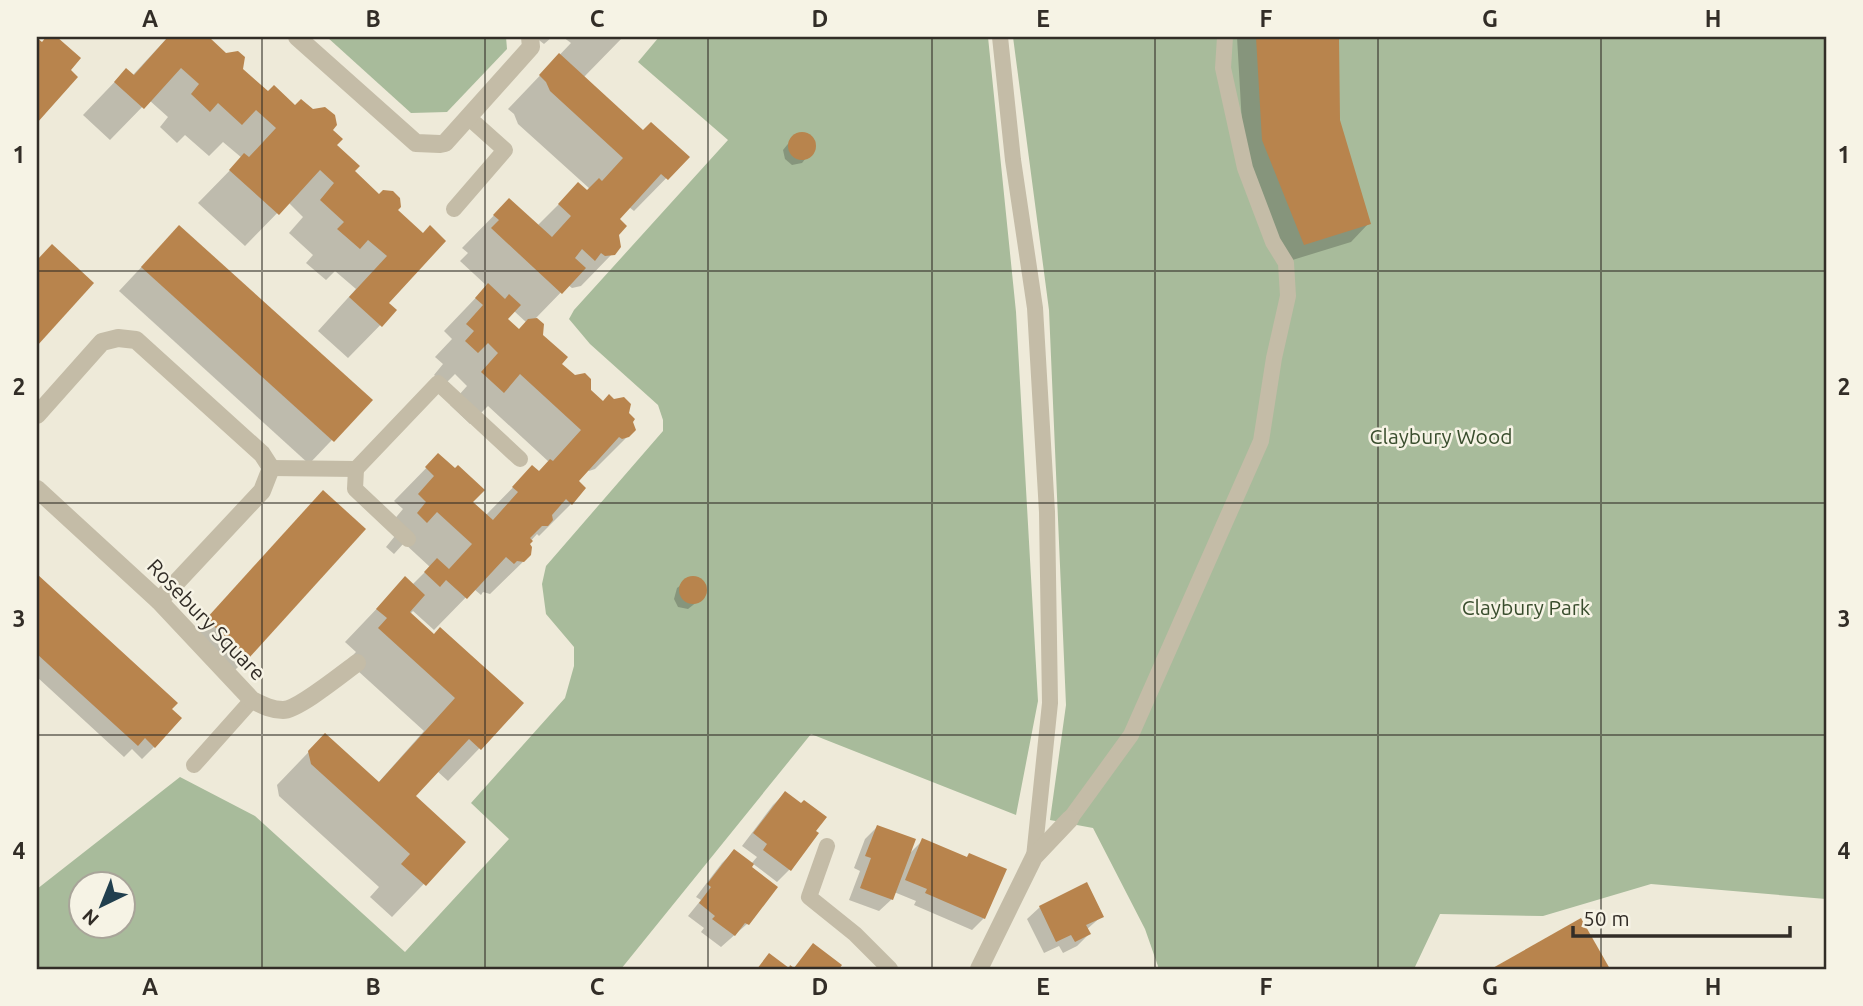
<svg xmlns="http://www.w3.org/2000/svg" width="1863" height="1006" viewBox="0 0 1863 1006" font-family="Ubuntu,sans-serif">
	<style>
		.green { fill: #a8bb9b; fill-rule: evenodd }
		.shadow { fill: #0003; fill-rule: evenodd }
		.building { fill: #b8844d }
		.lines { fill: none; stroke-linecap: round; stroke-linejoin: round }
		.service { stroke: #c4bca7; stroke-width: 16 }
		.minor { stroke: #c4bca7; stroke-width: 18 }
		.grid { fill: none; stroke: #322d27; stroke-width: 2; stroke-opacity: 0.55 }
		.labels { text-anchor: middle; stroke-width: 5; stroke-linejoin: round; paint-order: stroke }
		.park-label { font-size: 21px; fill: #394d2d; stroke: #f6f3e5 }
		.street-label { font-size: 21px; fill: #322d27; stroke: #f6f3e5 }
		.neatline { fill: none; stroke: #322d27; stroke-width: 2.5 }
		.grid-label { font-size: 23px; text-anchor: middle; font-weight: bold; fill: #322d27 }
	</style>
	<rect width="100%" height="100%" fill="#eeead9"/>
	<!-- green -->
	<g class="green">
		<path d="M327,37H506L507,49L447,112L411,113Z"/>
		<path d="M659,37H988L1016,312L1038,701L1016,815L811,734L621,969H37V889L180,777L255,816L405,952L509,839L471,803L565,698L574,666V647L546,614L542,584L546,566L663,431V420L658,405L590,344L569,319L574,310L728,140L638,62ZM80,884H122V926H80Z"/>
		<path d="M1013,37H1826V899L1651,884L1543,916L1440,914L1414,969H1159L1145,929L1093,828L1050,820L1066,705L1049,310Z"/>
	</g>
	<!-- shadow -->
	<g class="shadow">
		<path d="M168,37H206L268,94L295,107L331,130L334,145L352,171L396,210L387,304L395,310L348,358L318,331L356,289L335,271L326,280L306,263L313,255L289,233L303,217L288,202L245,246L198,203L242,158L223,142L209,156L185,135L177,143L160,127L168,117L149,100L110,140L83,115L126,70L132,76Z"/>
		<path d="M535,37H552L544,44Z"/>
		<path d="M563,37H623L583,78L643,132L687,157L634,211L629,207L617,219V234L613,253L581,286L572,288L568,285L535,319L541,336L560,364L603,403L627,414L634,430L595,469L589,471L587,469L576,481L571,504L539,536L537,534L528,544L530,555L490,594L483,592L481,595L474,589L434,630L413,611L410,614L434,636L522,704L448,781L437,771L414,796L464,842L392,917L370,897L379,887L279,796L277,785L325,735L378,783L424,731L347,661L356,652L345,642L405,579L412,585L430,567L404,543L394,554L386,547L395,536L387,528L403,509L394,501L438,456L470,502L485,516L532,468L538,473L549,462L488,406L470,424L450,405L467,386L455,374L445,384L434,375L443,364L435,357L452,339L444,331L487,286L460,261L468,253L462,248L509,200L537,226L578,185L587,192L590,189L518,124L514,114L508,109L571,43ZM514,311L527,323L518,331L506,319Z"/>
		<path d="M1237,37H1337L1338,120L1369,223L1351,242L1286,262L1244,159Z"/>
		<path d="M806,133L814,140V148L802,163L792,165L785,159L783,150L796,134Z"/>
		<path d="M179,227L370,400L309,464L119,291Z"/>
		<path d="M305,511L248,657L230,675L190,638Z"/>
		<path d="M37,576L176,703L170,709L154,747L142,759L132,749L124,757L37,677Z"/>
		<path d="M692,577L701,580L705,588L702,598L688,609L678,607L674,599L677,588Z"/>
		<path d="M785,793L817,834L789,870L777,882L752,863L749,868L747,924L721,947L701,932L704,928L688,916L701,900L696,897L722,863L734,851L751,864L757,857L742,846L773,805Z"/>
		<path d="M877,827L908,855L923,840L984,918L972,930L914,905L916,901L894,892L892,899L879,911L849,900L860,871L854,868L865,839Z"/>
		<path d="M1040,907L1102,916L1086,930L1089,934L1077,946L1063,953L1059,946L1044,953L1027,919Z"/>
		<path d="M1580,921L1608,969H1495Z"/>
	</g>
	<!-- building -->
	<g class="building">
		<path d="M46,37H57L81,58L71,70L78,77L37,123V38L42,42Z"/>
		<path d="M168,37H209L226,53L238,51L245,57L243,69L268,91L274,85L295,105L301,99L313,109L325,107L335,115L337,125L333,130L343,139L337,145L360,166L355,171L379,194L383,190L393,191L400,198L401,207L398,210L423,233L430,225L446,241L389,303L397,310L382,327L349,297L387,256L368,240L360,249L337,229L344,222L320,200L334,183L320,170L279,215L229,170L244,153L249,157L276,128L256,110L242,125L218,103L210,112L191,94L199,84L181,68L144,109L114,82L126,68L134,75Z"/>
		<path d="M1256,37H1339L1340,120L1371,224L1304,245L1262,140Z"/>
		<path d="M559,53L643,130L651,122L690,157L668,180L661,174L620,219L627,226L619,235L621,247L615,255L605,256L601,253L595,261L582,249L575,258L586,268L562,294L491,228L499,220L493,215L509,198L552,237L571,216L558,204L578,182L587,190L599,178L602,181L623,158L550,91L546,82L539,75Z"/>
		<circle cx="802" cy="146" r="14"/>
		<path d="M179,225L373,400L334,442L141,267Z"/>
		<path d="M52,244L94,283L37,346V260Z"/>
		<path d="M488,283L505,299L509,294L521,305L508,319L519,329L528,319L537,318L544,324L543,335L568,357L562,364L575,375L585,373L591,379V390L603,401L609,394L614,399L624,397L631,404L629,413L635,419L633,422L636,430L629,437L622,439L619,437L579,481L586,488L572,505L566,499L552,515L553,520L548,526H542L530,538L533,541L530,544L532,547L531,555L524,562L517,561L514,564L506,557L467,599L446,580L440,587L424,572L437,558L449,569L472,544L437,512L427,523L417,513L426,502L418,494L434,476L425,467L438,453L455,468L458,465L485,490L473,502L493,520L518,492L512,487L532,465L539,471L550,459L553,461L581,430L520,374L504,393L481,372L498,353L488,343L478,353L465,341L474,331L466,324L483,305L475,298Z"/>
		<path d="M323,490L366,529L249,658L206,619Z"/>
		<path d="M37,574L178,703L172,709L182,718L155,748L145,738L138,746L37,654Z"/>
		<path d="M405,576L425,595L410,612L434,634L440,627L524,703L481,750L469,739L416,796L466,842L426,886L401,864L410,854L311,764L308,751L325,733L379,782L455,698L378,628L387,618L376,609Z"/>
		<circle cx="693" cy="590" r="14"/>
		<path d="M785,791L801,803L804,800L827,817L816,831L819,833L791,871L763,850L767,844L753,833Z"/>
		<path d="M877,825L916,839L893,900L860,888L871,858L865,856Z"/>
		<path d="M922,838L967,857L969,853L1007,869L985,919L925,893L927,889L905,880Z"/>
		<path d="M734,849L754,864L752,867L778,887L749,925L745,923L735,936L712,919L715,916L699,903L711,887L707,884Z"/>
		<path d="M1087,882L1104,917L1086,925L1091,934L1075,942L1071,935L1056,942L1039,906Z"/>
		<path d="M1581,918L1610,969H1491Z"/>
		<path d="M813,943L842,965L839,969H757L769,953L789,968L790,965L794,968Z"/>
	</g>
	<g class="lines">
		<!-- service -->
		<g class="service">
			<path d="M1000,37L1013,160L1035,308L1047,512L1050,703L1034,857"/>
			<path d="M454,209L505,150L468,117"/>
			<path d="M271,468L356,469L438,383L520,459"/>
			<path d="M356,469L355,489L408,539"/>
			<path d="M194,765L252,700"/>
			<path d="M1070,819L1131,735L1261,441L1274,358L1288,296L1286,263L1273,242L1245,168L1223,68L1225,37"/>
			<path d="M827,846L809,897L855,934L890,969"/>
		</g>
		<!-- minor -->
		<g class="minor">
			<path d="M297,37L416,143L440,144L445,143L531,47L530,37"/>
			<path d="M37,415L102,342L118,338L136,340L262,454L271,468L262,491L159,601"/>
			<path d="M37,489L159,601L252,700C262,705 271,710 283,710C298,710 343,673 357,663"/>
			<path d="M979,969L1034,857L1070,819"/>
		</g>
	</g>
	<!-- grid -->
	<path class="grid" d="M262,37V969M485,37V969M708,37V969M932,37V969M1155,37V969M1378,37V969M1601,37V969M37,271H1826M37,503H1826M37,735H1826"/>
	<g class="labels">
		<!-- park labels -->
		<g class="park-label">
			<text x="1441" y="444">Claybury Wood</text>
			<text x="1526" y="615">Claybury Park</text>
		</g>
		<!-- street labels -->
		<g class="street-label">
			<text transform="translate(206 620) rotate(46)" y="7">Rosebury Square</text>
		</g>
	</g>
	<!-- border -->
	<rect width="1863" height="1006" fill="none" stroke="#f6f3e5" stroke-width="77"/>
	<!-- north arrow -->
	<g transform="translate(102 905) rotate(223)"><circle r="33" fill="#f6f3e5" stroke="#a8a499" stroke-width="2"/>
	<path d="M0-5L12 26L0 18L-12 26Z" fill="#213f4e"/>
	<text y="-10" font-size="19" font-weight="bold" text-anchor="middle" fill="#322d27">N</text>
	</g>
	<!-- scale -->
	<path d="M1573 926v10h217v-10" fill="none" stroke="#322d27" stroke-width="3.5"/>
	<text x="1583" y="926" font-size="21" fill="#322d27" stroke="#f6f3e5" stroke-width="5" paint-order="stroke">50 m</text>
	<rect x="38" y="38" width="1787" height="930" class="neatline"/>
	<g class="grid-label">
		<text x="150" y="27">A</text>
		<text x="373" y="27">B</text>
		<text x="597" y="27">C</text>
		<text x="820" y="27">D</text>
		<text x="1043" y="27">E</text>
		<text x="1266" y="27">F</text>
		<text x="1490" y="27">G</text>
		<text x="1713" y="27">H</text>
		<text x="19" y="163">1</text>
		<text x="1844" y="163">1</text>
		<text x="19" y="395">2</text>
		<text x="1844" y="395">2</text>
		<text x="19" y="627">3</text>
		<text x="1844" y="627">3</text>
		<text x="19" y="859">4</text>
		<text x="1844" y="859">4</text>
		<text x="150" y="995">A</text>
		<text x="373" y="995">B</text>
		<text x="597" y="995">C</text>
		<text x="820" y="995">D</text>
		<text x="1043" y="995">E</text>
		<text x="1266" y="995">F</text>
		<text x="1490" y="995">G</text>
		<text x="1713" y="995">H</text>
	</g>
</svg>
